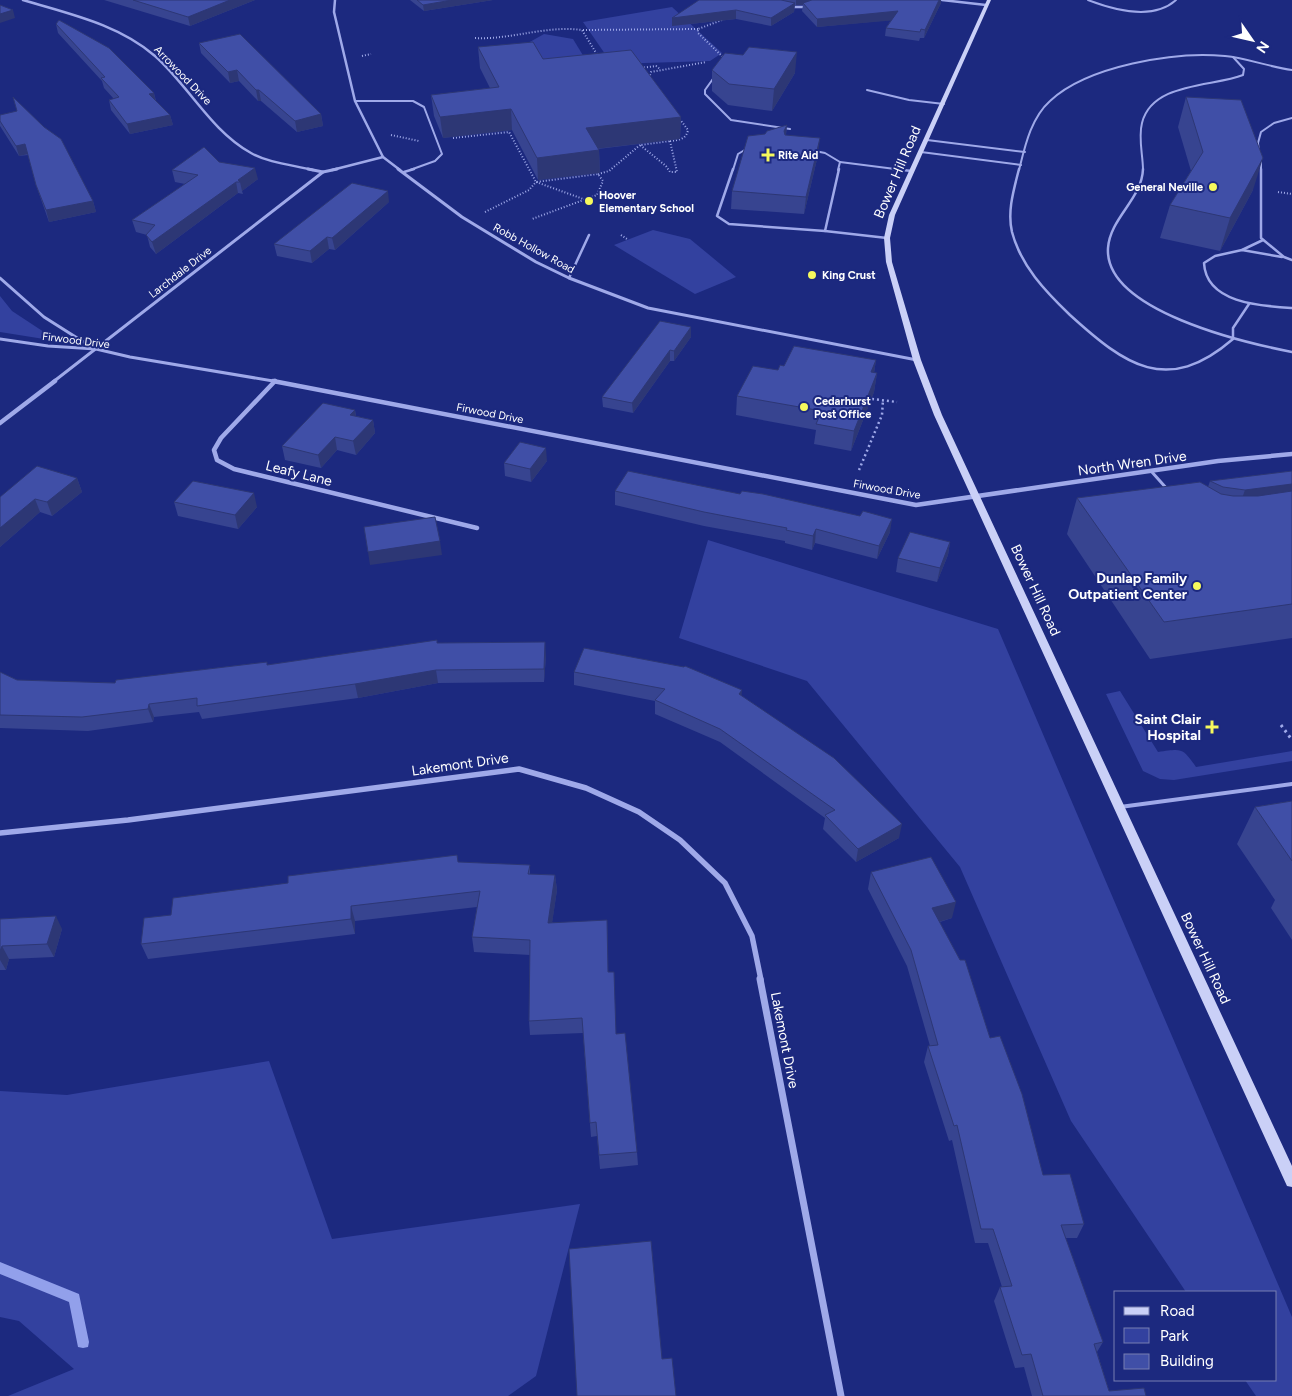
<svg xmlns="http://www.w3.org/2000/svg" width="1292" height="1396" viewBox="0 0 1292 1396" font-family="Figtree,sans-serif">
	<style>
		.green { fill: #33419f }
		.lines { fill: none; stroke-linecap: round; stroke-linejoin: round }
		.stream { fill: #92a0eb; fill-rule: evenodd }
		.path-far2 { stroke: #9fa9e9; stroke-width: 2; stroke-dasharray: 1 2; stroke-linecap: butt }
		.path-far1 { stroke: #9fa9e9; stroke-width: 2.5; stroke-dasharray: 2 3; stroke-linecap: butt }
		.path { stroke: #9fa9e9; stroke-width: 3; stroke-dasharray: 2.5 4; stroke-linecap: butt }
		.service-far3 { stroke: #9fa9e9; stroke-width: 2 }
		.service-far2 { stroke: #9fa9e9; stroke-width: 2.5 }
		.service-far1 { stroke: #9fa9e9; stroke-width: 3 }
		.service { stroke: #9fa9e9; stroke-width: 4 }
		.minor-far4 { stroke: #9fa9e9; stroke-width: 2.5 }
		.minor-far3 { stroke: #9fa9e9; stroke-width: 3 }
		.minor-far2 { stroke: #9fa9e9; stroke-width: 4.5 }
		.minor-far1 { stroke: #9fa9e9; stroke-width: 5.5 }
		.minor { stroke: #9fa9e9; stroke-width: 7 }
		.secondary { fill: #cad0f7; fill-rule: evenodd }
		.wall { fill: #374490 }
		.shaded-wall { fill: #2d3775 }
		.building { fill: #404fa7; stroke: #2d3775 }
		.poi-dot { fill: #f6f95d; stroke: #1c297f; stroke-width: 2 }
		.labels { text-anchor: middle; stroke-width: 4; stroke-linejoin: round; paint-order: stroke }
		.far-street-label { font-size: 11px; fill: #fff; stroke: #1c297f }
		.far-poi-label { font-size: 11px; font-weight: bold; fill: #fff; stroke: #1c297f; text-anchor: start }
		.street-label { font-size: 14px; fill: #fff; stroke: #1c297f }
		.poi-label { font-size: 14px; font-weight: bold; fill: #fff; stroke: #1c297f; text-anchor: end }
	</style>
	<rect width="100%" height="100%" fill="#1c297f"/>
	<!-- green -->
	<g class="green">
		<path d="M672,7L722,53L710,61L612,64L583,22Z"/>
		<path d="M544,34L573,39L584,57L489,65Z"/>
		<path d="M653,230L690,239L736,277L695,294L614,245Z"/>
		<path d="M0,296L12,311L50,336L44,339L0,332Z"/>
		<path d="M708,540L998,629L1292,1317V1396H1256L1245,1380H1276V1292H1186L1071,1121L960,867L807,681L679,638Z"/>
		<path d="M1120,691L1158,752C1182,749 1182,747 1196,767L1292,751V761L1174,780L1160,779L1143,771L1106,694Z"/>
		<path d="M269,1061L332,1239L580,1204L536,1376L508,1396H8L74,1369L19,1321L0,1317V1091L67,1095Z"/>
	</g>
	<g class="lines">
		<!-- stream -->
		<path class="stream" d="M0,1262L79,1294L89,1342L88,1347L83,1348L78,1347L69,1302L0,1274Z"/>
		<!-- path-far2 -->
		<g class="path-far2">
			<path d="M722,20L698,29V33L725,59"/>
			<path d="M583,30L698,29"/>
			<path d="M475,38C511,40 546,25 582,30L598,56"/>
			<path d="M362,56L371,54"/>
			<path d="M641,68L656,66L660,69"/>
			<path d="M649,78L651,72L706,62"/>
			<path d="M391,135L419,141"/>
			<path d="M453,138L509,132L536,182L598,174L603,181L597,195L532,219"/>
			<path d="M670,141C678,140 686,140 688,130L679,118"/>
			<path d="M670,141L677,172H670L666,166L640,145Z"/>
			<path d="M598,174L609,171L640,145"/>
			<path d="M1278,192L1292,194"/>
			<path d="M485,212L529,190L536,182L586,200"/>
			<path d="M621,235L627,239"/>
		</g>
		<!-- path-far1 -->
		<g class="path-far1">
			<path d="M872,399L897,402"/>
			<path d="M859,470L882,415L883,400"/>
		</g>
		<!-- path -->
		<path class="path" d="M1281,725L1292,740"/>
		<!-- service-far3 -->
		<g class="service-far3">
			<path d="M1088,0C1114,10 1153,21 1176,0"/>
			<path d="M715,76L705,90V94L731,120L790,129"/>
			<path d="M867,90L909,100L944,104"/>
			<path d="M355,101H413L424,107L442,154L435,161L410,170"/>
			<path d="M927,140L1025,152"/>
			<path d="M815,151L825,153L840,162L903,170"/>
			<path d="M921,152L1021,165"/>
			<path d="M1259,152L1258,143L1261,132L1274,123L1292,118"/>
			<path d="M1261,162V170"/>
			<path d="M733,170L738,154L748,148"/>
			<path d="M838,170L840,162"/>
			<path d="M1019,170C1025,146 1031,118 1050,101C1087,66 1175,51 1225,56C1247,58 1269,67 1292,70"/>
			<path d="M1143,170C1143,155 1138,138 1142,123C1152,82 1213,87 1243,75L1244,69L1233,57"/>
		</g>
		<!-- service-far2 -->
		<g class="service-far2">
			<path d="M733,169L717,216L729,224L825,231L839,169"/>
			<path d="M893,169L912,171"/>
			<path d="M1019,169C1014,189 1007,211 1012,232C1021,266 1045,291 1070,315C1125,365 1167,396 1233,339V328L1249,304"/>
			<path d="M1143,169C1142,199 1110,218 1108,248C1104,311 1246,343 1292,352"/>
			<path d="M1261,169V238L1284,257L1292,260"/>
			<path d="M404,172L414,169"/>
			<path d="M825,231L887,238"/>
			<path d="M1263,240L1242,250L1215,256L1204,263C1206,303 1260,306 1292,308"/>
			<path d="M1242,250L1282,257"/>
			<path d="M569,278L589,235"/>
		</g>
		<!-- service-far1 -->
		<path class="service-far1" d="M1151,471L1168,490"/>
		<!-- service -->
		<path class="service" d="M1120,807L1292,784"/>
		<!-- minor-far4 -->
		<g class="minor-far4">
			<path d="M23,0C69,14 118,24 155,56C188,85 211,131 251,153C269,163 293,165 313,170"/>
			<path d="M335,0L334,12L355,101L383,157L400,170"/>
			<path d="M942,0L986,5"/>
			<path d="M788,7H807"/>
			<path d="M332,170L383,157"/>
		</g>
		<!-- minor-far3 -->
		<g class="minor-far3">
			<path d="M308,169L323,172"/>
			<path d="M398,169L462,217L536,262L569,278L648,308L917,360"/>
			<path d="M0,278L44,317L93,348"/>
			<path d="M0,339L48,346L96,349L130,357L279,382"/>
			<path d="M53,382L323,172L337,169"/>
		</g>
		<!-- minor-far2 -->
		<g class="minor-far2">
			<path d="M273,381L916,505L1218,461L1292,454"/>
			<path d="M275,381L221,438L214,450L217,460L234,469L477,528"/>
			<path d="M0,423L55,381"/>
		</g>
		<!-- minor-far1 -->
		<path class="minor-far1" d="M0,833L128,820L519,769L586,788L639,812L680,840L725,883L752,936L761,980"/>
		<!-- minor -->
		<path class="minor" d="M760,979L841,1396"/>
		<!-- secondary -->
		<path class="secondary" d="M987,0H991L895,215L890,238L892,262L921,360L942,415L1292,1166V1187L1287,1186L934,415L913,360L886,262L884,238L889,215Z"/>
	</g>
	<!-- wall -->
	<g class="wall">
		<path d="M104,0H255L190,26Z"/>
		<path d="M410,0H493L424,11Z"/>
		<path d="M699,0H941V3L924,38H920L919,41L885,36L886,28L891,20L817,27L802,11L803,5H795L794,12L771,26L736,19L672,26Z"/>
		<path d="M56,24L154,93L156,101L170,115L173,125L130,134L111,110L109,100L114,99L104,88L102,81L58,33Z"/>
		<path d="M199,43L321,114L323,126L297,132L261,101H258L239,81L230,83L201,53Z"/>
		<path d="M478,47L543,59L681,117L680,139L598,149L599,150L600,173L538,180L512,130L443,138L434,116L431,95L490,88L480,68Z"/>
		<path d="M712,70L795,73L772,111L728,105L712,91Z"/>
		<path d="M1186,97L1253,190L1220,251L1160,238L1170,205L1191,171L1178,127Z"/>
		<path d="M0,115L93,201L96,212L49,222L36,185L28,155L19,156L0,126Z"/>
		<path d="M787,125L786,135L818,155L804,214L731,209L732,191L765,134Z"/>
		<path d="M219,162L258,179L242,191L243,194L238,193L156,254L150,247L147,235L136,232L132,220L185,184L175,182L172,170Z"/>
		<path d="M389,202L335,250L329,249L312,263L277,256L274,244Z"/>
		<path d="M691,327V337L674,361H670L633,413L603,407L602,397Z"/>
		<path d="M876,360L874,373H877L874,392L851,451L814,444L816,430L736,415L737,396L784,366Z"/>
		<path d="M355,410L356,416L373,420L375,433L356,455L337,450L321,468L285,460L282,446Z"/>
		<path d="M547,461L531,482L505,476L504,463Z"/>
		<path d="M1292,471V638L1150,659L1067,534L1077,498L1208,487L1210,481Z"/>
		<path d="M77,478L82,492L52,516L40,512L0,547V497Z"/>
		<path d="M615,491L890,532L877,559L815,543L812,550L785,543V541L704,526L615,505Z"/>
		<path d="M174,502L257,507L238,529L178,516Z"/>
		<path d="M950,542L948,555L937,582L896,572L898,558Z"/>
		<path d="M437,643L546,656L544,682L438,683L358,698L202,719L199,712L154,717L153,722L88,731L0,728V672L17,680L115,683L268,665Z"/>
		<path d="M574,672L742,697L899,838L856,862L823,829L825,818L720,742L655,714V701L574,685Z"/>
		<path d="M1292,801V940L1271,908L1275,900L1237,844L1255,807Z"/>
		<path d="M458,862L530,865V874L555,875L557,890L552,922L609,972L616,1034L637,1152L638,1165L600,1169L597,1136L591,1137L583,1033L530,1035L529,1021L530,955L474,952L472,937L477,907L355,921V934L148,959L141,944L171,915Z"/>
		<path d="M871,872L952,918L940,922L990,1038L1043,1175L1084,1224L1077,1238H1065L1103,1342L1097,1352L1109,1391L1146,1396H1032L1024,1367L1015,1368L994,1301L1000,1287H1002L988,1243H975L952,1140L949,1141L924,1062L928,1046H930L907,966L868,889Z"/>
		<path d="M0,919L62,929L54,957L9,959L6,970H0Z"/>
	</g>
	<!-- shaded-wall -->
	<g class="shaded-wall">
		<path d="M230,0H255L190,26L188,17Z"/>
		<path d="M452,0H493L424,11L423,5Z"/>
		<path d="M796,0H815L803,3V5H796Z"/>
		<path d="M939,0H941V3L924,38L925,30Z"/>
		<path d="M795,3L794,12L771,26V18Z"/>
		<path d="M13,10L15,18L0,23V14Z"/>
		<path d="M736,10V19L672,26V18Z"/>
		<path d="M898,11L897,20L817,27V19Z"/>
		<path d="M797,52L795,73L772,111L774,89Z"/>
		<path d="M237,70L239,81L230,83L228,72Z"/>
		<path d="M256,90H259L261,101H258Z"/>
		<path d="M154,93L156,103L149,94Z"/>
		<path d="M511,109L512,130L443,138L440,117Z"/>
		<path d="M321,114L323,126L297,132L295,121Z"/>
		<path d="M170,115L173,125L130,134L127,124Z"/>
		<path d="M681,117L680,139L586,150V128Z"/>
		<path d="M787,125L785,142L784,131Z"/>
		<path d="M820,138L818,155L804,214L806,197Z"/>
		<path d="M25,144L28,154L19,156L16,146Z"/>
		<path d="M599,150L600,173L538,180L537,158Z"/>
		<path d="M1263,158L1253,190L1220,251L1230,218Z"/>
		<path d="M255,168L258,179L242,191L240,182L238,180Z"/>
		<path d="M236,182L238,193L156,254L152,242Z"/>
		<path d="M388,191L389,202L335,250L332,238Z"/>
		<path d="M93,201L96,212L49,222L46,210Z"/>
		<path d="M327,237L329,249L312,263L310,251Z"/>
		<path d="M691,327V337L674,361V351Z"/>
		<path d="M670,350V361L633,413L632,403Z"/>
		<path d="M876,360L873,379L871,372Z"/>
		<path d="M877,373L874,392L851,451L854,431Z"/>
		<path d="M355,410L357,423L350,415Z"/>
		<path d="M373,420L375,433L356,455L353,441Z"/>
		<path d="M335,437L337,450L321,468L318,455Z"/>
		<path d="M546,448L547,461L531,482L530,469Z"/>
		<path d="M77,478L82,492L52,516L47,502Z"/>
		<path d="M1292,484V516L1232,526L1245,490Z"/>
		<path d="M254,493L257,507L238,529L235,515Z"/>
		<path d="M35,499L40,512L0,547V528Z"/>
		<path d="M892,519L890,532L877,559L879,546Z"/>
		<path d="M816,529L815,543L812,550L813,536Z"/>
		<path d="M440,541L442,555L370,565L368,552Z"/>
		<path d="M950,542L948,555L937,582L940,568Z"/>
		<path d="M545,642L546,656L544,682V669Z"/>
		<path d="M436,670L438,683L358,698L355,684Z"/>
		<path d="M742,690L741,704L739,694Z"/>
		<path d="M149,704L154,717L153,722L148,709Z"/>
		<path d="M902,824L899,838L856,862L858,849Z"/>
		<path d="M555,875L557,890L550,938L548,923Z"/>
		<path d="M956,902L952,918L928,925L932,908Z"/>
		<path d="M351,906L355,921V934L351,919Z"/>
		<path d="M56,916L62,929L54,957L47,944Z"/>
		<path d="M2,946L9,959L6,970L0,960V951Z"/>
	</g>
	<!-- building -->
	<g class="building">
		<path d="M133,0H230L188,17Z"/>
		<path d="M417,0H452L423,5Z"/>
		<path d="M699,0H781L795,3L771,18L736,10L672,18Z"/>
		<path d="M812,0H939L925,30L921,29L920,32L886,28L898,11L817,19L803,3Z"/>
		<path d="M0,5L13,10L0,14Z"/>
		<path d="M59,20L109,48L154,93L149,94L170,115L127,124L109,100L119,97L101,78L105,77L56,24Z"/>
		<path d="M240,34L321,114L295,121L259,90H256L237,70L228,72L199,43Z"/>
		<path d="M533,42L543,59L631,50L681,117L586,128L599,150L537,158L511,109L440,117L431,95L499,87L478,47Z"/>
		<path d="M749,47L797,52L774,89L729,84L712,70L725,53L743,55Z"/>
		<path d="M13,97L44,127L61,139L93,201L46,210L36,185L25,144L16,146L0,121V115L17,111Z"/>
		<path d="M1186,97L1241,100L1263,158L1230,218L1170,205L1203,152Z"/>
		<path d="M787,125L784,131L785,135L820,138L806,197L732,191L748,136L765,134L767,131Z"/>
		<path d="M204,147L219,162L255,168L238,180L240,182H236L152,242L146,235L155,225L132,220L198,175L172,170Z"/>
		<path d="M352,183L388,191L332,238L327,237L310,251L274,244Z"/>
		<path d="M660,321L691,327L674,351L670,350L632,403L602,397Z"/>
		<path d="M794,346L876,360L871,372L877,373L854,431L816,424L822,411L737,396L753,366L778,370L780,365L784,366Z"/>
		<path d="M323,403L355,410L350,415L373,420L353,441L335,437L318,455L282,446Z"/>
		<path d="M520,442L546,448L530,469L504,463Z"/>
		<path d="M37,466L77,478L47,502L35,499L0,528V497Z"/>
		<path d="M628,471L740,494L742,491L763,494L860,516L863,511L892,519L879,546L816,529L813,536L786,530L787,528L704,512L615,491Z"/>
		<path d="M1292,471V484L1245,490L1223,487L1210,481Z"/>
		<path d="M193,481L254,493L235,515L174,502Z"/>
		<path d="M1200,482L1221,494L1233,496H1258L1292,491V604L1164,622L1077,498Z"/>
		<path d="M435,517L440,541L368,552L364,527Z"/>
		<path d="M910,532L950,542L940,568L898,558Z"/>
		<path d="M437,640V643L545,642L544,669L436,670L355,684L197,706V698L149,704L148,709L82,717L0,715V672L17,680L115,683L116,680L267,662V665Z"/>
		<path d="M584,648L684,667L685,666L742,690L739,694L834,758L902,824L858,849L825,815L835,810L720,729L655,700L665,689L574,672Z"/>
		<path d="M1292,801V861L1255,807Z"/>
		<path d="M457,855L458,862L530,865L528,874L555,875L548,923L607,920L608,972H614L616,1034L625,1033L637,1152L599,1155L596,1122L590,1123L582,1018L529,1021L530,940L472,937L480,891L351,906V919L141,944L144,918L171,915L173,898L288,883V876Z"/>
		<path d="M931,857L956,902L932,908L960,960H965L990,1038L1000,1036L1022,1094L1043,1175L1070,1174L1084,1224L1061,1225L1103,1342L1094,1344L1109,1391L1144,1388L1146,1396H1043L1031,1354L1022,1355L1000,1287L1012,1286L993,1229H981L957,1125L954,1126L928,1046L938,1045L911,950L871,872Z"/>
		<path d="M56,916L47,944L2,946L0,951V919Z"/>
		<path d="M651,1241L662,1359L672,1358L676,1396H577L569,1249Z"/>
	</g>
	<!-- markers -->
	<g class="poi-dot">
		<path d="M765.5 147.5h5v5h5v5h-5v5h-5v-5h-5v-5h5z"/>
		<circle cx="1213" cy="187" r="5"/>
		<circle cx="589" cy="201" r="5"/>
		<circle cx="812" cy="275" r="5"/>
		<circle cx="804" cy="407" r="5"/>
		<circle cx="1197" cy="586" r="5"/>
		<path d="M1209.5 719.5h5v5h5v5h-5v5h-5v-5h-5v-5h5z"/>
	</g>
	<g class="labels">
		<!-- far-street labels -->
		<g class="far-street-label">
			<text transform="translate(183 75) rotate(46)" y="4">Arrowood Drive</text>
			<text transform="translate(534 248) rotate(29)" y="4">Robb Hollow Road</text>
			<text transform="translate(180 272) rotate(-38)" y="4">Larchdale Drive</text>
			<text transform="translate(76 340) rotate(7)" y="4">Firwood Drive</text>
			<text transform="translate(490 413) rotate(11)" y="4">Firwood Drive</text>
			<text transform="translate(887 489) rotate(10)" y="4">Firwood Drive</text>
		</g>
		<!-- far-poi labels -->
		<g class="far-poi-label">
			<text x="778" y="159">Rite Aid</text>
			<text x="1203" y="191" text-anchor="end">General Neville</text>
			<text x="599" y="199">Hoover<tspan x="599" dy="13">Elementary School</tspan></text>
			<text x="822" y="279">King Crust</text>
			<text x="814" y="405">Cedarhurst<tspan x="814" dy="13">Post Office</tspan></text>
		</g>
		<!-- street labels -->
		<g class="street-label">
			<text transform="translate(897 172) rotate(-67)" y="5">Bower Hill Road</text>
			<text transform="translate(1132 463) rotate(-8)" y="5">North Wren Drive</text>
			<text transform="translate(299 473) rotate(14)" y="5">Leafy Lane</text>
			<text transform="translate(1036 590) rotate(65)" y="5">Bower Hill Road</text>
			<text transform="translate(460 764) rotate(-8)" y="5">Lakemont Drive</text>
			<text transform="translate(1206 958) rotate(65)" y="5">Bower Hill Road</text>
			<text transform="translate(785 1040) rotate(79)" y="5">Lakemont Drive</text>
		</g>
		<!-- poi labels -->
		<g class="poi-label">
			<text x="1187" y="583">Dunlap Family<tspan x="1187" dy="16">Outpatient Center</tspan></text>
			<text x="1201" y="724">Saint Clair<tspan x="1201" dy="16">Hospital</tspan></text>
		</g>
	</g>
	<!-- legend -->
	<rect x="1114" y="1291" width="162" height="90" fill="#1c297f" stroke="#777fb2"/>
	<rect x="1124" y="1307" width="25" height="8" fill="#cad0f7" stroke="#777fb2"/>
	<text x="1160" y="1316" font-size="15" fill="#ffffff">Road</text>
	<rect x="1124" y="1328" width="25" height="15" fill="#33419f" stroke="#777fb2"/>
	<text x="1160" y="1341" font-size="15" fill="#ffffff">Park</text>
	<rect x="1124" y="1354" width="25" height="15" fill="#404fa7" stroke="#777fb2"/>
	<text x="1160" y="1366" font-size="15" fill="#ffffff">Building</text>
	<!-- north arrow -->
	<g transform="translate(1252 40) rotate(124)" stroke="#1c297f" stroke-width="4" paint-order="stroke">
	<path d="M0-4L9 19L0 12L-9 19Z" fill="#ffffff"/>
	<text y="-8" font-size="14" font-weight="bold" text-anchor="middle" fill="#ffffff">N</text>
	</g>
</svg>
